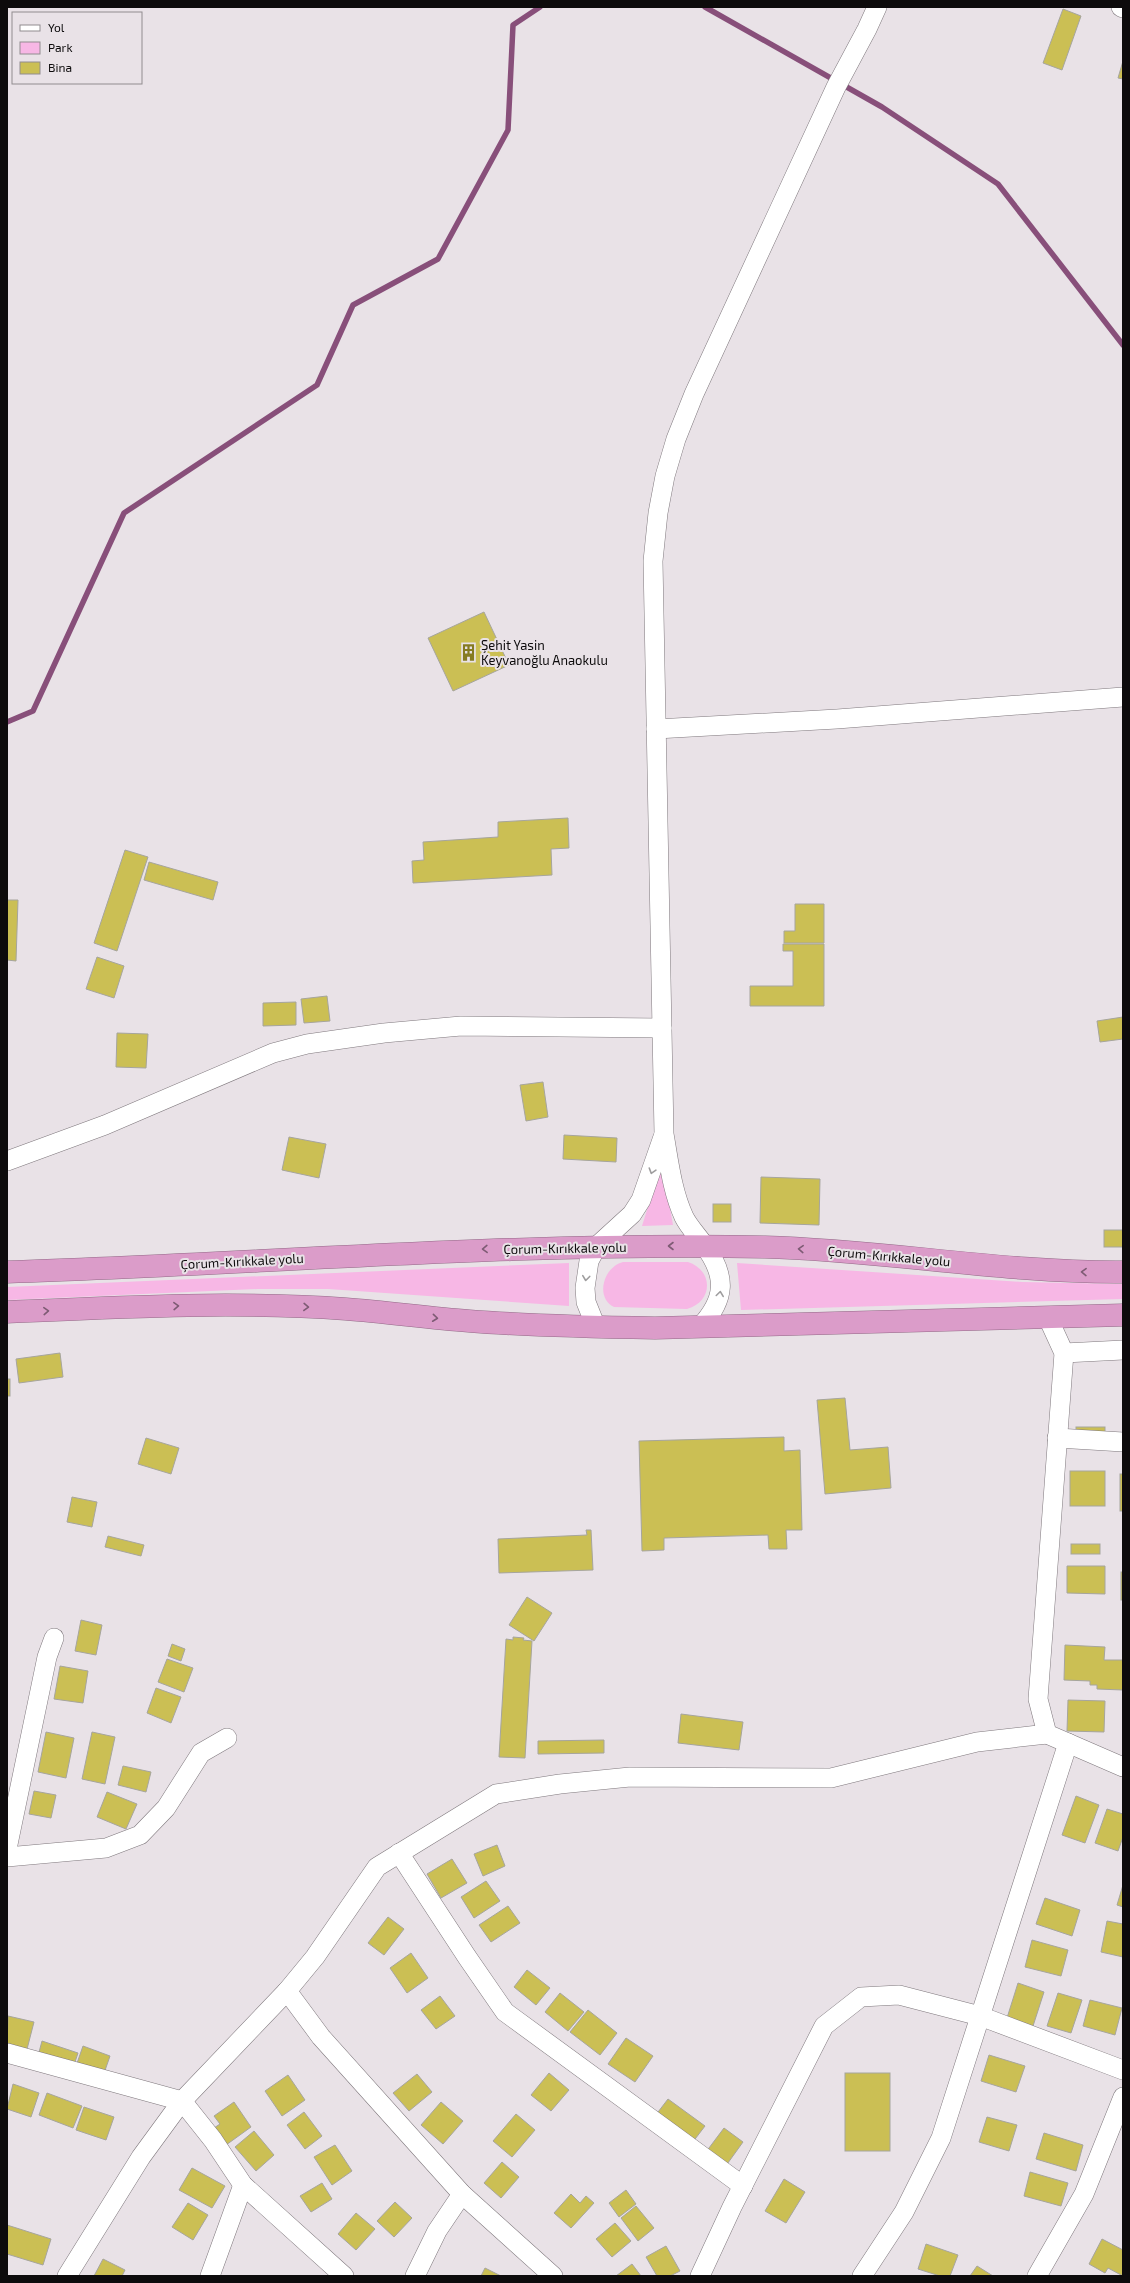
<svg xmlns="http://www.w3.org/2000/svg" width="1130" height="2283" viewBox="0 0 1130 2283" font-family="'Exo 2',sans-serif">
	<style>
		.green { fill: #f7b7e5 }
		.lines { fill: none; stroke-linecap: round; stroke-linejoin: round }
		.stream { stroke: #884f7a; stroke-width: 5.5 }
		.building { fill: #cbbf54; stroke: #a6a59d }
		.minor-casing { stroke: #7f787d; stroke-width: 20 }
		.highway-casing { stroke: #936987; stroke-width: 23 }
		.minor { stroke: #fff; stroke-width: 19 }
		.highway { stroke: #db9cc9; stroke-width: 22 }
		.oneway { stroke: #9e9d9e }
		.oneway2 { stroke: #7e5b74 }
		.labels { text-anchor: middle; stroke-width: 4; stroke-linejoin: round; paint-order: stroke }
		.poi-label { font-size: 13px; fill: #0d0b0c; stroke: #e9e2e7; text-anchor: start }
		.street-label { font-size: 13px; fill: #0d0b0c; stroke: #e9e2e7 }
	</style>
	<rect width="100%" height="100%" fill="#e9e2e7"/>
	<!-- green -->
	<g class="green">
		<path d="M662,1162L673,1225L642,1226Z"/>
		<path d="M623,1262H688C713,1270 714,1301 687,1309L614,1307C595,1298 603,1267 623,1262Z"/>
		<path d="M569,1263V1306L328,1289H257L7,1300V1287Z"/>
		<path d="M737,1263L1022,1282L1123,1284V1299L741,1310Z"/>
	</g>
	<g class="lines">
		<!-- stream -->
		<g class="stream">
			<path d="M705,7L882,107L998,184L1123,345"/>
			<path d="M7,722L33,711L124,513L317,385L353,305L438,259L508,130L513,25L540,7"/>
		</g>
	</g>
	<!-- building -->
	<g class="building">
		<path d="M1063,9L1081,16L1062,70L1043,63Z"/>
		<path d="M1123,61V79L1118,78Z"/>
		<path d="M484,612L509,665L453,691L428,638Z"/>
		<path d="M568,818L569,848L551,849L552,875L413,883L412,861L424,860L423,842L498,837V822Z"/>
		<path d="M125,850L148,857L117,951L94,943Z"/>
		<path d="M149,862L218,882L213,900L144,880Z"/>
		<path d="M7,900H18L16,961L7,960Z"/>
		<path d="M795,904H824V943H784V931H795Z"/>
		<path d="M783,944H824V1006H750V986H793V951H783Z"/>
		<path d="M97,957L124,966L114,998L86,989Z"/>
		<path d="M327,996L330,1021L304,1023L301,999Z"/>
		<path d="M296,1002V1025L263,1026V1003Z"/>
		<path d="M1123,1017V1039L1100,1042L1097,1021Z"/>
		<path d="M117,1033L148,1034L146,1068L116,1067Z"/>
		<path d="M543,1082L548,1117L526,1121L520,1085Z"/>
		<path d="M564,1135L617,1138L616,1162L563,1159Z"/>
		<path d="M289,1137L326,1144L319,1178L282,1170Z"/>
		<path d="M761,1177L820,1179L819,1225L760,1223Z"/>
		<rect x="713" y="1204" width="18" height="18"/>
		<rect x="1104" y="1230" width="19" height="17"/>
		<path d="M60,1353L63,1377L19,1383L16,1359Z"/>
		<rect x="7" y="1379" width="3" height="17"/>
		<path d="M845,1398L850,1450L888,1447L891,1488L825,1494L817,1400Z"/>
		<rect x="1076" y="1427" width="29" height="10"/>
		<path d="M784,1437V1451L800,1450L802,1530H786L787,1549H769L768,1535L664,1538V1550L642,1551L639,1441Z"/>
		<path d="M146,1438L179,1448L171,1474L138,1464Z"/>
		<rect x="1070" y="1471" width="35" height="35"/>
		<rect x="1120" y="1474" width="3" height="37"/>
		<path d="M72,1497L97,1502L92,1527L67,1522Z"/>
		<path d="M586,1530H591L593,1570L499,1573L498,1539L587,1535Z"/>
		<path d="M108,1536L144,1545L141,1556L105,1547Z"/>
		<rect x="1071" y="1544" width="29" height="10"/>
		<path d="M1067,1566H1105V1594L1067,1593Z"/>
		<rect x="1121" y="1572" width="2" height="28"/>
		<path d="M527,1597L552,1613L534,1641L509,1625Z"/>
		<path d="M81,1620L102,1625L96,1655L75,1651Z"/>
		<path d="M513,1637L524,1638L523,1640L532,1641L525,1758L499,1757L506,1639L513,1640Z"/>
		<path d="M172,1644L185,1649L181,1661L168,1656Z"/>
		<path d="M1065,1645L1105,1647L1104,1660H1123V1690L1097,1689V1685H1090V1681L1064,1680Z"/>
		<path d="M167,1659L193,1668L184,1692L158,1682Z"/>
		<path d="M60,1666L88,1671L83,1703L54,1699Z"/>
		<path d="M156,1688L181,1697L171,1723L147,1713Z"/>
		<path d="M1068,1700L1105,1701L1104,1732L1067,1731Z"/>
		<path d="M681,1714L743,1722L739,1750L678,1743Z"/>
		<path d="M46,1732L74,1738L66,1778L38,1772Z"/>
		<path d="M92,1732L115,1737L105,1784L82,1779Z"/>
		<path d="M604,1740V1753L538,1754V1741Z"/>
		<path d="M123,1766L151,1772L146,1792L118,1785Z"/>
		<path d="M34,1791L56,1795L51,1818L29,1814Z"/>
		<path d="M107,1792L137,1804L126,1829L97,1817Z"/>
		<path d="M1076,1796L1099,1805L1085,1843L1062,1835Z"/>
		<path d="M1107,1809L1123,1814V1837L1118,1851L1095,1843Z"/>
		<path d="M497,1845L505,1866L483,1876L474,1854Z"/>
		<path d="M452,1859L467,1883L441,1898L427,1874Z"/>
		<path d="M486,1881L500,1901L474,1918L461,1897Z"/>
		<path d="M1123,1885V1907L1117,1905Z"/>
		<path d="M1045,1898L1080,1910L1072,1936L1036,1924Z"/>
		<path d="M508,1906L520,1923L491,1942L479,1925Z"/>
		<path d="M388,1917L404,1929L384,1955L368,1943Z"/>
		<path d="M1107,1921L1123,1924V1957L1101,1952Z"/>
		<path d="M1032,1940L1068,1950L1061,1976L1025,1967Z"/>
		<path d="M411,1953L428,1978L407,1993L390,1968Z"/>
		<path d="M527,1970L550,1988L536,2005L514,1987Z"/>
		<path d="M1018,1983L1044,1992L1033,2026L1007,2018Z"/>
		<path d="M560,1993L584,2012L568,2031L545,2012Z"/>
		<path d="M1058,1993L1082,2000L1071,2033L1047,2026Z"/>
		<path d="M440,1996L455,2016L436,2029L421,2010Z"/>
		<path d="M1090,2000L1122,2008L1115,2035L1083,2026Z"/>
		<path d="M588,2010L617,2033L600,2055L570,2032Z"/>
		<path d="M8,2016L34,2022L26,2053L7,2048Z"/>
		<path d="M626,2038L653,2056L635,2082L608,2064Z"/>
		<path d="M42,2041L78,2053L73,2068L38,2056Z"/>
		<path d="M83,2046L110,2056L102,2079L75,2069Z"/>
		<path d="M989,2055L1025,2066L1016,2092L981,2081Z"/>
		<path d="M549,2073L569,2090L551,2111L531,2095Z"/>
		<rect x="845" y="2073" width="45" height="78"/>
		<path d="M417,2074L432,2092L409,2111L393,2093Z"/>
		<path d="M288,2075L305,2100L282,2116L265,2091Z"/>
		<path d="M13,2084L39,2093L31,2117L7,2109Z"/>
		<path d="M47,2093L82,2106L73,2128L39,2115Z"/>
		<path d="M668,2099L705,2126L692,2143L655,2116Z"/>
		<path d="M234,2102L251,2127L226,2145L214,2128L220,2124L214,2116Z"/>
		<path d="M441,2102L463,2121L443,2144L421,2125Z"/>
		<path d="M84,2107L114,2117L106,2140L76,2130Z"/>
		<path d="M304,2112L322,2136L305,2149L287,2125Z"/>
		<path d="M516,2114L535,2130L512,2157L493,2141Z"/>
		<path d="M987,2117L1017,2125L1009,2151L979,2142Z"/>
		<path d="M724,2128L743,2142L725,2167L706,2152Z"/>
		<path d="M254,2131L274,2155L256,2171L235,2147Z"/>
		<path d="M1044,2133L1083,2145L1076,2171L1036,2159Z"/>
		<path d="M335,2145L352,2171L332,2185L314,2157Z"/>
		<path d="M502,2162L519,2177L501,2198L484,2183Z"/>
		<path d="M192,2168L225,2186L212,2208L179,2190Z"/>
		<path d="M1030,2172L1068,2183L1061,2206L1024,2196Z"/>
		<path d="M784,2179L805,2192L786,2223L765,2211Z"/>
		<path d="M322,2183L332,2199L311,2212L300,2196Z"/>
		<path d="M626,2190L636,2204L619,2217L609,2203Z"/>
		<path d="M571,2194L580,2203L586,2196L594,2203L571,2228L554,2213Z"/>
		<path d="M395,2202L412,2218L394,2237L377,2221Z"/>
		<path d="M188,2203L208,2215L193,2240L172,2227Z"/>
		<path d="M636,2206L654,2228L638,2241L621,2218Z"/>
		<path d="M356,2213L375,2229L356,2250L338,2234Z"/>
		<path d="M615,2223L631,2241L612,2257L596,2239Z"/>
		<path d="M7,2225L51,2239L43,2265L7,2254Z"/>
		<path d="M1102,2239L1123,2250V2276L1108,2268L1105,2273L1089,2264Z"/>
		<path d="M926,2244L958,2255L950,2276H940L918,2269Z"/>
		<path d="M666,2246L680,2271L670,2276H657L646,2257Z"/>
		<path d="M103,2259L125,2270L122,2276H94Z"/>
		<path d="M632,2264L641,2276H616Z"/>
		<path d="M977,2266L993,2276H970Z"/>
		<path d="M485,2268L501,2276H481Z"/>
	</g>
	<g class="lines">
		<defs>
			<g id="minor">
				<path d="M1121,7L1123,8"/>
				<path d="M656,729L837,719L1123,697"/>
				<path d="M7,1161L105,1125L273,1053L307,1044L384,1033L461,1026L662,1028"/>
				<path d="M1048,1318L1064,1353L1038,1699L1047,1734L1123,1767"/>
				<path d="M596,1327L586,1302L585,1288L589,1261L597,1246L632,1214L641,1200L663,1137"/>
				<path d="M700,1327C726,1299 727,1276 704,1245C698,1236 689,1227 684,1217C672,1191 669,1162 664,1134L653,561L658,513L665,476L676,439L694,394L836,87L867,29L877,7"/>
				<path d="M1064,1353L1123,1350"/>
				<path d="M1057,1438L1123,1442"/>
				<path d="M7,1849L47,1657L54,1638"/>
				<path d="M399,1853L467,1957L505,2012L743,2186"/>
				<path d="M7,1857L106,1848L140,1835L166,1808L201,1753L227,1738"/>
				<path d="M287,1991L321,2037L462,2194L553,2276"/>
				<path d="M7,2053L182,2101L213,2140L243,2185L344,2276"/>
				<path d="M67,2276L141,2157L182,2101L287,1991L315,1957L377,1867L496,1794L560,1784L630,1777L831,1778L977,1742L1047,1734"/>
				<path d="M210,2276L243,2185"/>
				<path d="M415,2276L437,2231L462,2194"/>
				<path d="M700,2276L732,2207L824,2026L861,1997L899,1995L980,2016L1123,2070"/>
				<path d="M862,2276L904,2212L941,2138L1068,1743"/>
				<path d="M1037,2276L1084,2194L1123,2097"/>
			</g>
			<g id="highway">
				<path d="M7,1272C260,1264 512,1242 765,1247C884,1250 1003,1273 1123,1272"/>
				<path d="M7,1312C120,1307 233,1301 346,1309C387,1312 428,1318 469,1321C531,1326 593,1327 655,1328L1123,1315"/>
			</g>
		</defs>
		<!-- minor casing -->
		<use href="#minor" class="minor-casing"/>
		<!-- highway casing -->
		<use href="#highway" class="highway-casing"/>
		<!-- minor -->
		<use href="#minor" class="minor"/>
		<!-- highway -->
		<use href="#highway" class="highway"/>
	</g>
	<!-- one-way arrows -->
	<defs><path id="oneway-chevron" d="M-2-3.5L2.5 0L-2 3.5" fill="none" stroke-width="1.6" stroke-linecap="round" stroke-linejoin="round"/></defs>
	<g class="oneway">
		<use href="#oneway-chevron" transform="translate(652 1171) rotate(107)"/>
		<use href="#oneway-chevron" transform="translate(586 1278) rotate(97)"/>
		<use href="#oneway-chevron" transform="translate(720 1294) rotate(-82)"/>
	</g>
	<g class="oneway2">
		<use href="#oneway-chevron" transform="translate(671 1246) rotate(-180)"/>
		<use href="#oneway-chevron" transform="translate(485 1249) rotate(178)"/>
		<use href="#oneway-chevron" transform="translate(801 1249) rotate(-177)"/>
		<use href="#oneway-chevron" transform="translate(1084 1272) rotate(-179)"/>
		<use href="#oneway-chevron" transform="translate(176 1306) rotate(-2)"/>
		<use href="#oneway-chevron" transform="translate(306 1307) rotate(2)"/>
		<use href="#oneway-chevron" transform="translate(46 1311) rotate(-3)"/>
		<use href="#oneway-chevron" transform="translate(435 1318) rotate(6)"/>
	</g>
	<!-- icons -->
	<defs>
		<symbol id="building-bare" viewBox="-9 -9 18 18"><path d="M-4-6H4V6H1V3H-1V6H-4ZM-2.5-4.3h1.7v1.8h-1.7ZM.8-4.3h1.7v1.8H.8ZM-2.5-1h1.7V.8h-1.7ZM.8-1h1.7V.8H.8Z" fill="#857b21" stroke="#e9e2e7" stroke-width="2.5" paint-order="stroke"/></symbol>
	</defs>
	<g fill-rule="evenodd">
		<use href="#building-bare" x="456" y="640" width="25" height="25"/>
	</g>
	<g class="labels">
		<!-- poi labels -->
		<g class="poi-label">
			<text x="481" y="650">Şehit Yasin<tspan x="481" dy="15">Keyvanoğlu Anaokulu</tspan></text>
		</g>
		<!-- street labels -->
		<g class="street-label">
			<text transform="translate(565 1248) rotate(-1)" y="5">Çorum-Kırıkkale yolu</text>
			<text transform="translate(889 1256) rotate(5)" y="5">Çorum-Kırıkkale yolu</text>
			<text transform="translate(242 1261) rotate(-3)" y="5">Çorum-Kırıkkale yolu</text>
		</g>
	</g>
	<!-- border -->
	<rect width="1130" height="2283" fill="none" stroke="#0d0b0c" stroke-width="16"/>
	<!-- legend -->
	<rect x="12" y="12" width="130" height="72" fill="#e9e2e7" stroke="#918c8f"/>
	<rect x="20" y="25" width="20" height="6" fill="#ffffff" stroke="#918c8f"/>
	<text x="48" y="32" font-size="12" fill="#0d0b0c">Yol</text>
	<rect x="20" y="42" width="20" height="12" fill="#f7b7e5" stroke="#918c8f"/>
	<text x="48" y="52" font-size="12" fill="#0d0b0c">Park</text>
	<rect x="20" y="62" width="20" height="12" fill="#cbbf54" stroke="#918c8f"/>
	<text x="48" y="72" font-size="12" fill="#0d0b0c">Bina</text>
</svg>
